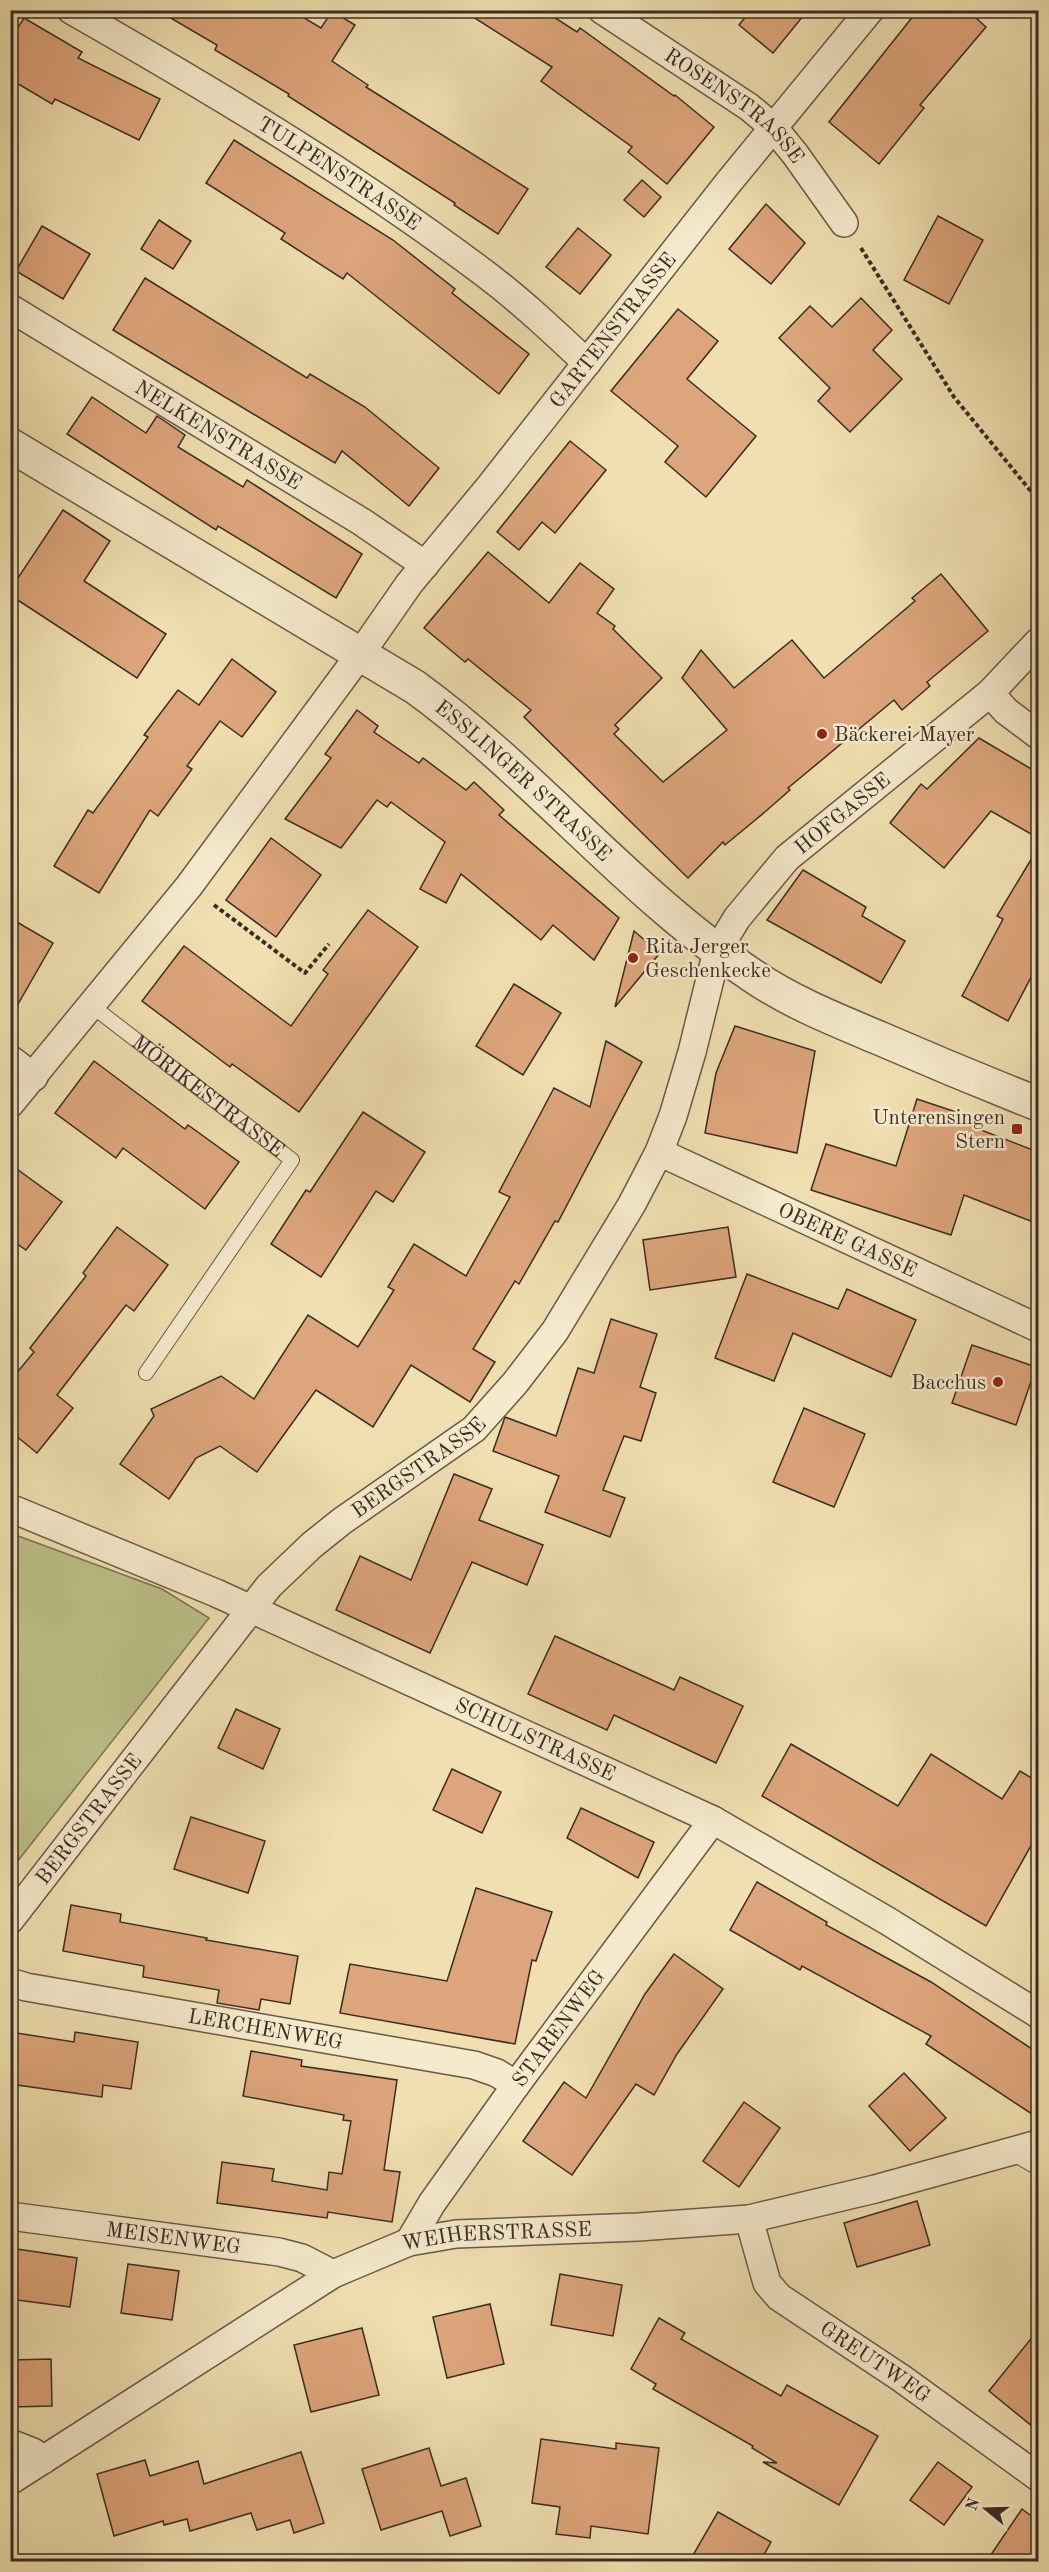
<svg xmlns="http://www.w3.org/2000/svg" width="1049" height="2572" viewBox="0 0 1049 2572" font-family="'Old Standard TT',serif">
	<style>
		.green { fill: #bcc189; stroke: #7b7657; stroke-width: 1.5 }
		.building { fill: #dda57b; stroke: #3a2c25; stroke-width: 1.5 }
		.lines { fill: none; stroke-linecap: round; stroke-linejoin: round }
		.service-casing { stroke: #685948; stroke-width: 16 }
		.minor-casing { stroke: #685948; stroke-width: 30 }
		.tertiary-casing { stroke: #685948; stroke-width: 36 }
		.path { stroke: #3a2c25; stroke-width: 4; stroke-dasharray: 4.5 3; stroke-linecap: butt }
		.service { stroke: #f5eacc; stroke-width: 14 }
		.minor { stroke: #f5eacc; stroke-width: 27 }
		.tertiary { stroke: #f5eacc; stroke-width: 33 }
		.poi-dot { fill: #8f2418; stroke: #f5eacc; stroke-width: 2 }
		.labels { text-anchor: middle; stroke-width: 5; stroke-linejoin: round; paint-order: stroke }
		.street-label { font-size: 21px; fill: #3a2c25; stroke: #f5eacc }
		.poi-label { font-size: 21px; fill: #3a2c25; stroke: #f5eacc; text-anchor: start }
	</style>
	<rect width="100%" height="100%" fill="#f0dfb0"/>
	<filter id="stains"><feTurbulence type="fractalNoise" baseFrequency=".00333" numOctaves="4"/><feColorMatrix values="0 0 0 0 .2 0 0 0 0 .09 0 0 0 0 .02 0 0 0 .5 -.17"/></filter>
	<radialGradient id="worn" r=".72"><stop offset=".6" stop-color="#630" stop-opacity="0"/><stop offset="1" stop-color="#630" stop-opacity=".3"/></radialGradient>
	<!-- green -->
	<path class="green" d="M10,1533L162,1589L209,1618L17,1862L10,1861Z"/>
	<!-- building -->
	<g class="building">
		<path d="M157,10H291L321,28L332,11L355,25L332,61L368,85L366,87L528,189L498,234L454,205L455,203L288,96L289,94L215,50L217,45Z"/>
		<path d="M462,10H543L577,32L580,28L674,96L675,95L714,127L667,184L628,152L632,147L541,81L552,67Z"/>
		<path d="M751,10H808L773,53L739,25Z"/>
		<path d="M918,10H967L986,27L920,105L924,108L879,164L829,122Z"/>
		<path d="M24,18L82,52L78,58L160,99L139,140L55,99L52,104L10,79V40Z"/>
		<path d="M234,140L393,240L455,289L452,293L529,354L499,394L347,273L343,279L281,239L285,233L206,183Z"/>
		<path d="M642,180L661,197L644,217L624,200Z"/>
		<path d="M766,204L805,243L771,284L729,249Z"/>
		<path d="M938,216L983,240L949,304L904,280Z"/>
		<path d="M159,220L191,241L173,269L141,249Z"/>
		<path d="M42,226L90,254L63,299L16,271Z"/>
		<path d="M578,228L611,255L580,294L546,267Z"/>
		<path d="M145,278L307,378L310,374L365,407L439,468L409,506L342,451L335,463L113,330Z"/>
		<path d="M861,298L892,330L873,350L902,379L850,432L818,401L830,388L779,338L810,306L832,327Z"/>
		<path d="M678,309L718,341L687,379L756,436L706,497L665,462L678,446L611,391Z"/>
		<path d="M92,397L146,433L157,416L185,435L178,447L243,487L247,480L362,554L336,598L218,526L216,530L67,434Z"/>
		<path d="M570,441L606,470L555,533L542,522L519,550L497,532Z"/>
		<path d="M63,510L110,541L84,581L166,634L137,678L10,595V590Z"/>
		<path d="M488,552L549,603L580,563L614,589L597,613L615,626L613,629L662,678L615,725L619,729L614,734L663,782L727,730L682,678L701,650L734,688L792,640L824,678L915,601L912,598L941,574L988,631L927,682L930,686L902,710L894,700L788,788L790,790L766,811L725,845L723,842L688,878L524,717L531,710L468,659L465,662L424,628Z"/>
		<path d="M232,659L276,692L242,737L220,721L187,766L192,769L158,816L150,810L99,893L54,866L88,810L93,813L148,737L144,735L178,690L199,705Z"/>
		<path d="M357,710L378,726L374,732L419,763L423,758L466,790L474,782L504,810L499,815L619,918L594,960L553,925L541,940L461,874L446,903L420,889L445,842L391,802L387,807L377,800L341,848L285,819L331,758L325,754Z"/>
		<path d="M979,738L1038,773V838L991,811L944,868L890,823L921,784L927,789Z"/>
		<path d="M271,838L321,875L276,937L226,900Z"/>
		<path d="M1038,848V964L1008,1021L962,996L1003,919L997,916Z"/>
		<path d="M803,870L866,907L862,916L905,941L881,983L767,920Z"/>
		<path d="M368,910L418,947L299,1112L232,1064L230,1067L142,1001L184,946L291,1026L328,974L323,970Z"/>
		<path d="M10,918L53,943L10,1018Z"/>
		<path d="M634,931L660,953L615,1007Z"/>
		<path d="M514,984L561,1013L523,1075L476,1046Z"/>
		<path d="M735,1026L815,1051L797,1153L705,1133L716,1073Z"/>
		<path d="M606,1041L642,1062L558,1222L555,1221L519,1284L515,1281L473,1349L495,1362L470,1402L411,1365L373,1427L316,1390L257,1472L220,1446L196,1458L169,1499L120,1464L154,1416L151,1409L221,1376L254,1399L308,1315L358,1347L394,1290L388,1287L414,1244L466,1276L510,1197L499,1192L554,1088L590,1107Z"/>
		<path d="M94,1061L185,1129L188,1125L239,1162L205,1209L123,1148L116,1158L55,1113Z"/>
		<path d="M917,1099L965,1115L963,1123L1038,1152V1224L964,1195L951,1235L811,1190L826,1144L896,1166Z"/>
		<path d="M363,1112L425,1152L393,1202L376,1191L321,1277L271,1244L306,1190L310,1192Z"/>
		<path d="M10,1164L62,1202L26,1250L10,1239Z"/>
		<path d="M117,1227L168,1265L134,1311L126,1305L57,1395L73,1408L37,1453L10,1431V1381L34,1352L30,1348L86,1276L83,1273Z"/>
		<path d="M728,1227L736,1277L650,1290L643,1240Z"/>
		<path d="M747,1274L838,1309L847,1289L916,1320L891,1377L793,1333L774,1381L715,1358Z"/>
		<path d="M611,1319L657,1334L640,1387L656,1393L641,1441L624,1436L603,1490L625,1498L610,1537L545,1512L559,1476L493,1451L505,1417L556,1436L578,1368L594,1373Z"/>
		<path d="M972,1345L1036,1367L1016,1425L952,1403Z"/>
		<path d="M804,1408L865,1434L834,1507L773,1482Z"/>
		<path d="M454,1474L492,1489L479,1520L543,1545L527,1585L472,1562L430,1653L336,1610L360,1556L411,1580Z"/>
		<path d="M555,1636L674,1690L680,1677L743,1706L716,1763L614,1715L607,1730L528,1694Z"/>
		<path d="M236,1709L280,1729L263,1769L218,1748Z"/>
		<path d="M791,1744L898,1806L931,1754L1002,1799L1020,1771L1038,1782V1833L986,1926L762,1796Z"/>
		<path d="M452,1769L501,1792L482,1833L433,1810Z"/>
		<path d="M581,1808L654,1842L638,1878L567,1838Z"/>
		<path d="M191,1817L265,1841L248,1893L174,1869Z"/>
		<path d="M757,1882L827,1922L826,1925L931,1982L1038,2053V2118L926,2044L931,2036L802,1966L800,1970L730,1930Z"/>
		<path d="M476,1888L552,1912L536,1961L532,1960L515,2044L340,2013L350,1964L447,1981Z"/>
		<path d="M71,1905L121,1914L120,1922L207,1938L206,1940L298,1956L290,2004L261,1999L259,2010L217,2003L219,1990L143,1977L144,1966L63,1951Z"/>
		<path d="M674,1954L723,1989L677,2054L654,2095L636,2084L572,2175L523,2141L564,2082L586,2098L645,1994Z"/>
		<path d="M10,2032L74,2042L75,2032L138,2042L131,2089L103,2085L102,2097L10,2084Z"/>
		<path d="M251,2051L302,2060L301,2066L397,2080L384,2170L400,2172L392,2222L328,2212L327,2218L217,2203L222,2162L274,2169L272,2181L327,2190L329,2172L342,2174L351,2121L343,2120L344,2115L243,2096Z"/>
		<path d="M904,2073L946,2118L910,2151L869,2106Z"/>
		<path d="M744,2102L780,2128L739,2187L703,2161Z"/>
		<path d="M917,2201L930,2245L857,2267L844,2223Z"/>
		<path d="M10,2248L77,2258L70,2307L10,2299Z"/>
		<path d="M128,2264L179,2271L172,2320L121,2313Z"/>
		<path d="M560,2274L622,2285L613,2336L551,2325Z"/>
		<path d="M490,2304L504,2364L447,2378L433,2317Z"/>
		<path d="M659,2318L685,2333L681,2339L781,2396L787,2385L878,2436L839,2505L763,2462L777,2463L752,2448L753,2446L653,2389L656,2384L631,2369Z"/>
		<path d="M362,2328L379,2395L311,2412L294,2345Z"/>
		<path d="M1038,2330V2431L989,2391Z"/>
		<path d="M51,2359L52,2406L10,2407V2360Z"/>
		<path d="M541,2439L616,2449V2443L659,2448L648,2534L591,2526L590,2538L556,2534L560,2507L532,2503Z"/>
		<path d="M429,2448L441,2486L466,2478L481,2526L450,2536L442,2511L381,2530L362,2469Z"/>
		<path d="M301,2452L324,2523L294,2533L290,2520L257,2530L251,2513L190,2531L187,2519L164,2525L163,2521L114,2536L97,2474L145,2460L150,2476L198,2461L204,2484Z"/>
		<path d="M938,2462L972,2487L944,2525L910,2500Z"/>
		<path d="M1022,2509L1038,2521V2562H986Z"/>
		<path d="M718,2512L771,2542L760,2562H689Z"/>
	</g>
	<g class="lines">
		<defs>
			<g id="service">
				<path id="s1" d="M92,1006L292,1160L146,1373"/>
				<path d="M1012,2153L1038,2168"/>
			</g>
			<g id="minor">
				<path id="s2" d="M71,10C213,91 354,175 484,273C520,300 554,332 587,363"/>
				<path id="s3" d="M602,10L749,107L773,127L795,154L844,223"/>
				<path id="s4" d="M10,308L362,522L425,565"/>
				<path d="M990,693L1006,711L1038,735"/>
				<path d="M10,1059L34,1077"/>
				<path id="s5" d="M10,1104L189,886L361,653L409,584L490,486L728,183L870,10"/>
				<path id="s6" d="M659,1152L1038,1328"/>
				<path id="s7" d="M10,1508L216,1593L713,1820L886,1920L1038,2014"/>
				<path id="s8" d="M10,1920L269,1586L312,1545L342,1521L474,1429L515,1383L555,1331L632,1204L659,1152L673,1116L692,1052L717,951L737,918L787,858L990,693L1038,642"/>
				<path id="s9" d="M10,1982L26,1987L474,2065L497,2073L516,2085"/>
				<path id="s10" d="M10,2216L279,2252L302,2258L333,2274"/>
				<path id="s11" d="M749,2219L767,2283L779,2297L901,2378L1038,2477"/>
				<path id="s12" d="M409,2242L432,2203L516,2085L713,1820"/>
				<path d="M10,2443L33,2452L43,2460"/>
				<path id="s13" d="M10,2481L333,2274L409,2242L456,2234L638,2227L749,2219L875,2189L1038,2144"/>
			</g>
			<g id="tertiary">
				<path id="s14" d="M10,445L415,687C535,774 629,893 753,976C791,1002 836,1020 879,1038C932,1061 985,1083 1038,1104"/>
			</g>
		</defs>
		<!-- service casing -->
		<use href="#service" class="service-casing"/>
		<!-- minor casing -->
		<use href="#minor" class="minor-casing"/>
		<!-- tertiary casing -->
		<use href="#tertiary" class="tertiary-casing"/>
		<!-- path -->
		<g class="path">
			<path d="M861,248L954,397L1038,500"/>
			<path d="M214,905L305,973L329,944"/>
		</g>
		<!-- service -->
		<use href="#service" class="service"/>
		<!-- minor -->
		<use href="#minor" class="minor"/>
		<!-- tertiary -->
		<use href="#tertiary" class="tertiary"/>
	</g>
	<!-- markers -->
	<g class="poi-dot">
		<circle cx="822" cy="734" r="6"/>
		<circle cx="633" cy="958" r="6"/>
		<rect x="1011" y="1123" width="12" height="12" rx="3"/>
		<circle cx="998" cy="1382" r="6"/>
	</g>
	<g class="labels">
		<!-- street labels -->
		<g class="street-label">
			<text dy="7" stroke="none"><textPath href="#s3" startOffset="164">ROSENSTRASSE</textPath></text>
			<text dy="7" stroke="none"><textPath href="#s2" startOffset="314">TULPENSTRASSE</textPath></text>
			<text dy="7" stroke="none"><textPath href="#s5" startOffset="981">GARTENSTRASSE</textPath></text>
			<text dy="7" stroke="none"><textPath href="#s4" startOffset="244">NELKENSTRASSE</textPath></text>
			<text dy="7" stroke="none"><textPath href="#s14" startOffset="615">ESSLINGER STRASSE</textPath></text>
			<text dy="7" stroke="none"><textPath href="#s8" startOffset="1413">HOFGASSE</textPath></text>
			<text dy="7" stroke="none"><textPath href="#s1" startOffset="147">MÖRIKESTRASSE</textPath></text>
			<text dy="7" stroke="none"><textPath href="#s6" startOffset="208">OBERE GASSE</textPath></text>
			<text dy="7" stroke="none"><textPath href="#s8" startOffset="614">BERGSTRASSE</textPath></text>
			<text dy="7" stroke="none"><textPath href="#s7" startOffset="574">SCHULSTRASSE</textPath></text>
			<text dy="7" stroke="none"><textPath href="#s8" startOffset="128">BERGSTRASSE</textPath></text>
			<text dy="7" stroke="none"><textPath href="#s9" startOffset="260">LERCHENWEG</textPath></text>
			<text dy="7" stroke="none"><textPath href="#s12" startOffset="261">STARENWEG</textPath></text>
			<text dy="7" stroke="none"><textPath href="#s10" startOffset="165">MEISENWEG</textPath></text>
			<text dy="7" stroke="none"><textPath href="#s13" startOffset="554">WEIHERSTRASSE</textPath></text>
			<text dy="7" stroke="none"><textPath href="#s11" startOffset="201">GREUTWEG</textPath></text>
		</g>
		<!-- poi labels -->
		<g class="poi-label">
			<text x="834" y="741">Bäckerei Mayer</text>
			<text x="645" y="953">Rita Jerger<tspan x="645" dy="24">Geschenkecke</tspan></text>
			<text x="1005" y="1124" text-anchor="end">Unterensingen<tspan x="1005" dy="24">Stern</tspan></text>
			<text x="986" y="1389" text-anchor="end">Bacchus</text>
		</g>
	</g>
	<!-- margin -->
	<rect width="1049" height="2572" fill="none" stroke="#f0dfb0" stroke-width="36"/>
	<rect x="12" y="12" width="1025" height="2548" fill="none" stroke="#3a2c25" stroke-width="3"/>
	<rect x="18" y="18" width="1013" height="2536" fill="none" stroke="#3a2c25" stroke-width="1.5"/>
	<!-- north arrow -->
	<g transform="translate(986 2509) rotate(289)" stroke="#f5eacc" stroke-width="4.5" paint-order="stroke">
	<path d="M0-4.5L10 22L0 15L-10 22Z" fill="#3a2c25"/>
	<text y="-9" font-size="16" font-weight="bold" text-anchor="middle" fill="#3a2c25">N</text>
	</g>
	<rect width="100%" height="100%" filter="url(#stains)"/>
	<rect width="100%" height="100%" fill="url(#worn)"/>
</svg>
